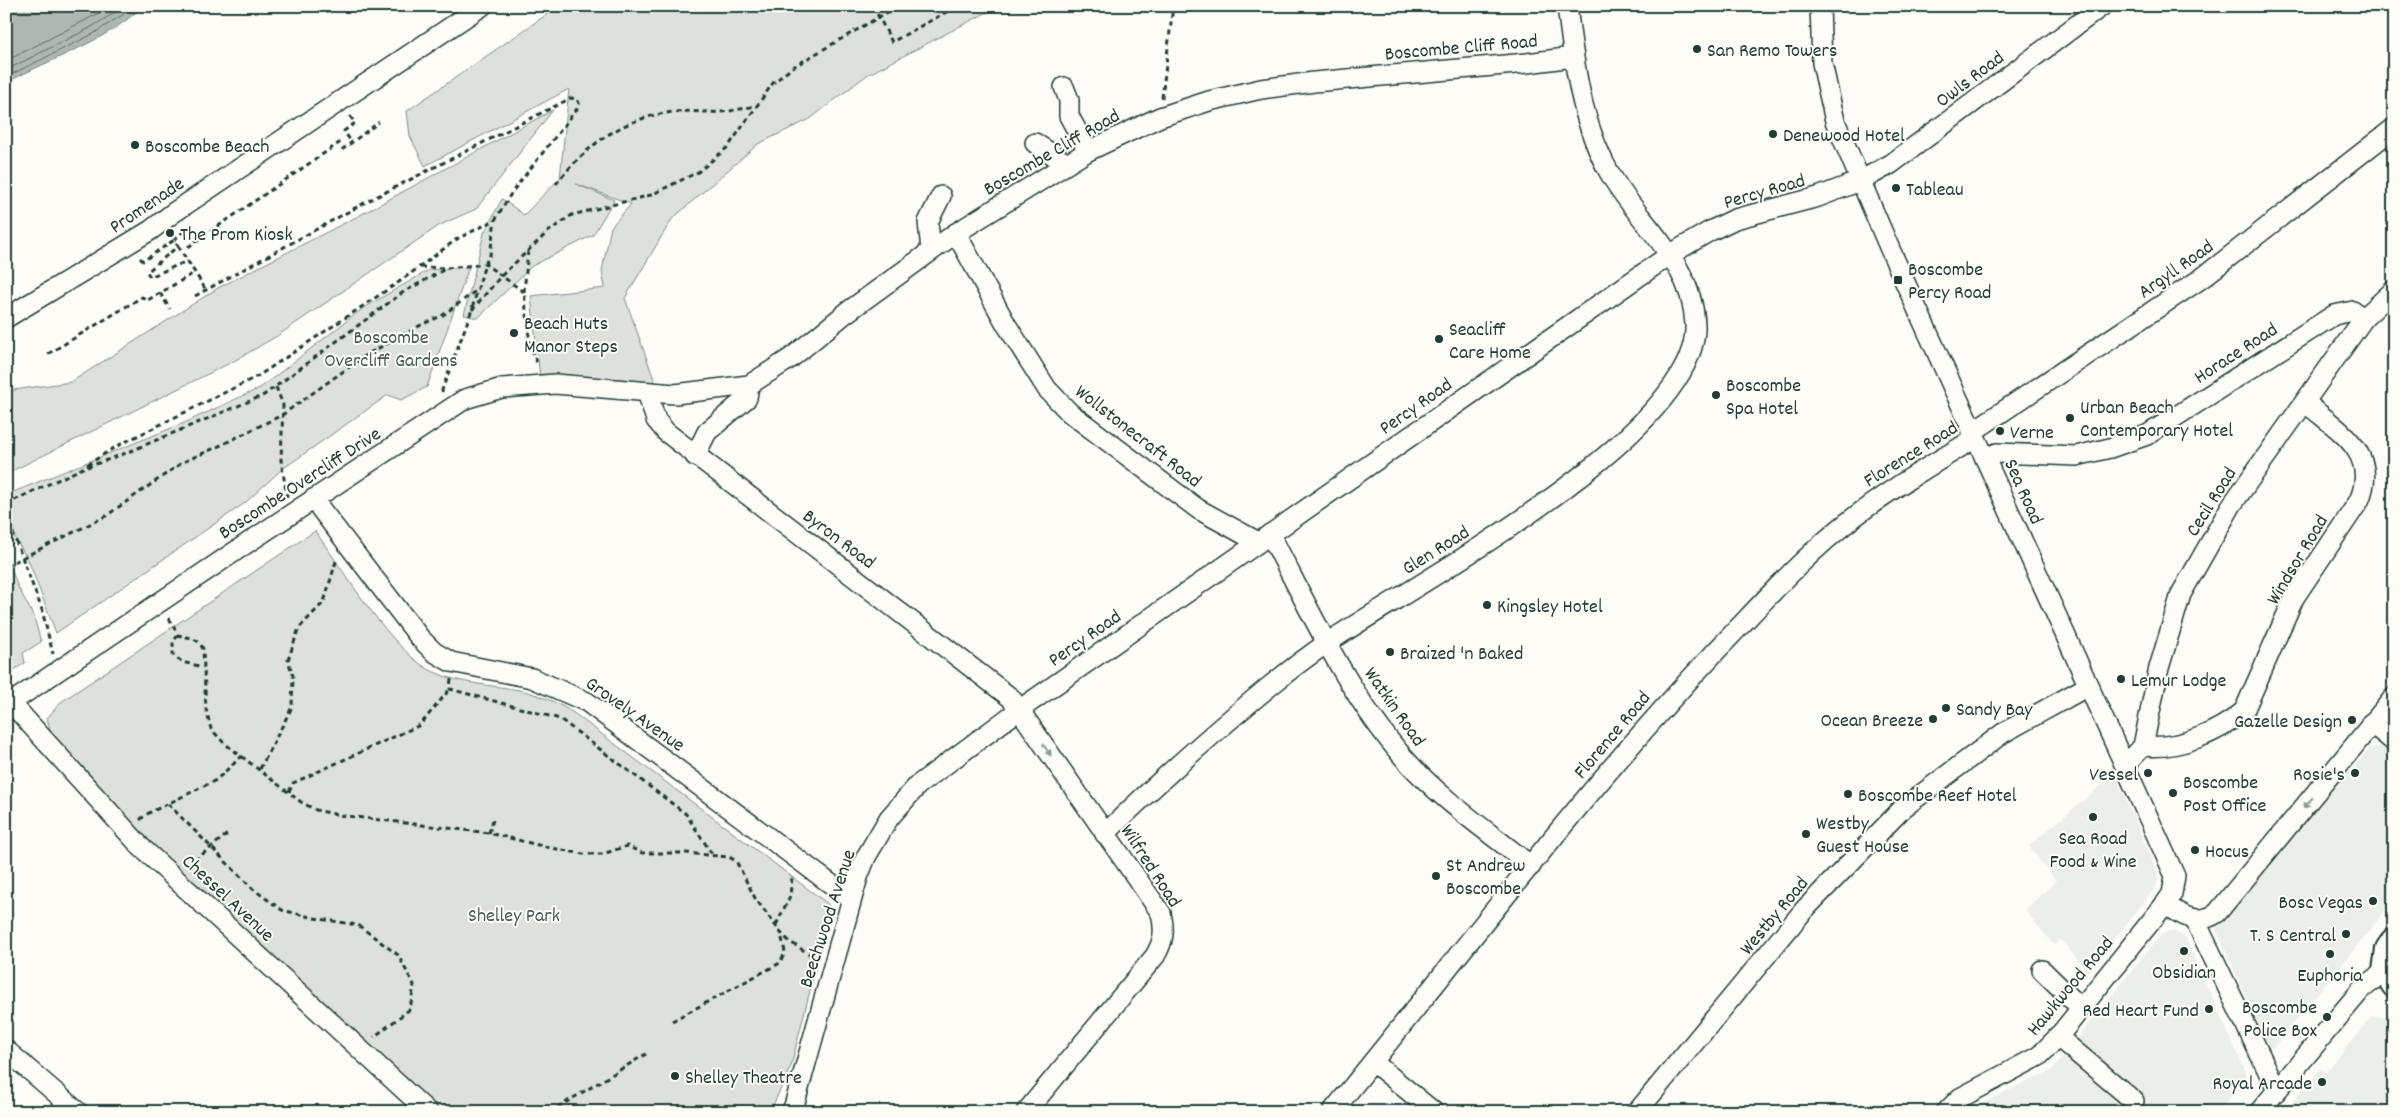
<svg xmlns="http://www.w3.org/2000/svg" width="2400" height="1118" viewBox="0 0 2400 1118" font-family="Dekko,sans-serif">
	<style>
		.built { fill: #eceee9 }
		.green { fill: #dde0db; stroke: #7e8e88 }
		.water { fill: #aeb8b1; stroke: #75877f }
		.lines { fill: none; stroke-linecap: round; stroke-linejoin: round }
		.shore { stroke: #586e66; stroke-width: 1 }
		.minor-casing { stroke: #1f3d34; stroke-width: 22 }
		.major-casing { stroke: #1f3d34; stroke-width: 28 }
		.path { stroke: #1f3d34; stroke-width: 3; stroke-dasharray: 5 4; stroke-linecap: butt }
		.minor { stroke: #fdfcf7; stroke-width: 19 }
		.major { stroke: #fdfcf7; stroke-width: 24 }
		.oneway { fill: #8e9c96 }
		.poi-dot { fill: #1f3d34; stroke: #fdfcf7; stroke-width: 2 }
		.labels { text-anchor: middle; stroke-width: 4; stroke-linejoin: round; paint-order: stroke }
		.street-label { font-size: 20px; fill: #1f3d34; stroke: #fdfcf7 }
		.poi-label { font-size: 20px; fill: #1f3d34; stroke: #fdfcf7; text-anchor: start }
		.park-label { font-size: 20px; fill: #455e55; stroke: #fdfcf7 }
	</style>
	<rect width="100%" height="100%" fill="#fdfcf7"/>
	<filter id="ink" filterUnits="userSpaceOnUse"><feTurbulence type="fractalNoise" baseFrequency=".02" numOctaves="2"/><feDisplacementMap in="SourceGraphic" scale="10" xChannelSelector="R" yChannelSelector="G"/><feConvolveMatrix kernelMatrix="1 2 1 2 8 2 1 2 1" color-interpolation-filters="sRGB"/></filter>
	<g filter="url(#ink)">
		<!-- built -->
		<g class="built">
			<path d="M2381,747L2394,757V900L2273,1048L2268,1047L2216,929V923L2345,769L2352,770L2370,748Z"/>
			<path d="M2115,774L2159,877L2156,886L2088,972L2060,939L2054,945L2025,910L2056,881L2029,846Z"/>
			<path d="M2168,931H2174L2185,937L2246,1072L2245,1079L2218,1112H1969L1984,1102L2052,1070L2160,936Z"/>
			<path d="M2372,1017H2394V1112H2284L2321,1068L2326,1072Z"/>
		</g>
		<!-- green -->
		<g class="green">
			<path d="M559,6H999L867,75L810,119L758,144L672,219L625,298L655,382L540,378L531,296L605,288L602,271L611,227L631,204L576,184L614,200L593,235L532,266L478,318L464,315L484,233L502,199L524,215L560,178L569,89L425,166L410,136L407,111Z"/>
			<path d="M553,110L476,209L440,225L277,336L234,361L6,474V391L71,382L218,288L362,214Z"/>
			<path d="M469,267L427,387L401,400L388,395L281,470L245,503L56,633L29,562L6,522V495L184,423L260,388L362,309L429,270Z"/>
			<path d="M315,531C342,568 394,655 434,672C460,684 492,685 519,690C539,694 558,703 575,714L828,904L829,915L791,1066L770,1112H436L142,835L52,737L47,718L61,702Z"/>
			<path d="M6,554L17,585L34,617L41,642L23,653L25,663L6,675Z"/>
		</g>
		<!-- water -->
		<path class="water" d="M6,6H143C106,42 51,58 6,83Z"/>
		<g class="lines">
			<!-- shore -->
			<g class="shore">
				<path d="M6,61L113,6"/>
				<path d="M6,70L90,28L125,6"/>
				<path d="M6,77L93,34L136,6"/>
			</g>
			<defs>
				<g id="minor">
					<path d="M1820,6L1822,63L1835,121L1889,247L2175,876L2172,894L2165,904L2058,1037L2039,1056L1960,1098L1946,1112"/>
					<path d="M1064,87L1069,100V116L1088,151"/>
					<path d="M1035,143L1067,164"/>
					<path d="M956,233L1006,324L1047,389L1070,413L1198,509L1258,542"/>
					<path d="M931,250L928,222L941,196"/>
					<path d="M6,318L151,230L173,213L482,6"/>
					<path d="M647,392L656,420L666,432L1011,698L1161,913C1165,930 1164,941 1155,956L1026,1112"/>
					<path d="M1972,432L2202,278L2394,128"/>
					<path d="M695,456L707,432L747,398L749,385"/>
					<path d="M1985,458L1997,453L2076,456L2110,448L2147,435L2334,315L2353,311L2364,318"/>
					<path d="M313,499L420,638L434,652L451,662L532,678L587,702L851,899"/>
					<path d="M1270,534C1310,610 1347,693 1404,758C1440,799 1489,832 1531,866"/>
					<path d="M11,703L142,848L428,1112"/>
					<path d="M6,706L243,546L465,399L502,388L555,384L675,394L749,385L791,358L846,313L956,233L1088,151L1160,117L1209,101L1261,89L1314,82L1527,63L1573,57"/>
					<path d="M2371,723L2394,742"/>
					<path d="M2143,746C2178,750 2218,733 2244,711L2294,598L2359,501C2380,452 2338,431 2305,402"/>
					<path d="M2125,766L2143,746L2159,668L2181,594L2231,506L2364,318L2394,290"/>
					<path d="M1105,834C1142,797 1180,763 1219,729C1254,699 1289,669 1327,643C1409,587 1701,433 1695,324C1692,260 1638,224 1609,172C1581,122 1574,63 1567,6"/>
					<path d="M2165,904C2182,916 2198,926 2217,913L2394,697"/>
					<path d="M2195,920L2277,1090"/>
					<path d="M2042,970L2081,1008"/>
					<path d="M2058,1037L2134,1101"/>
					<path d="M6,1050L78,1112"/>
					<path d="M1373,1062L1434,1112"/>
					<path d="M791,1112L794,1106L858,877L866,857L889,818L918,785L1019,710L1671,254L1710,231L1735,219L1818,197L1860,181L1891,164L2102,6"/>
					<path d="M1332,1112C1459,957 1580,795 1718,649C1762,604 1803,556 1853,518C1891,488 1934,464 1975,438"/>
					<path d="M1637,1112L1804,910L1903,808L2003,733L2088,686"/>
					<path d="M2259,1112L2361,990L2385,971"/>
				</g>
				<path id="major" d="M2394,940L2388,949L2385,971L2394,985"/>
			</defs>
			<!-- minor casing -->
			<use href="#minor" class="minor-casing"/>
			<!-- major casing -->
			<use href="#major" class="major-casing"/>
			<!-- path -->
			<g class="path">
				<path d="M873,6L892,42L957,6"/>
				<path d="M1162,98L1173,6"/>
				<path d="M350,116L355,123L344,131L352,143"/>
				<path d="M556,184C588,144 623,117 675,112C690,110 706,113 721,112C733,111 744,108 756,106"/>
				<path d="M174,240L185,230L183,227"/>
				<path d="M178,246L206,290"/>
				<path d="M188,247L339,143L343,149L379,122"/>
				<path d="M528,251L524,292L530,345L538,366"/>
				<path d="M140,258L143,261L174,240L178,246L147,272L150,277L187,261"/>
				<path d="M420,267L447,268L485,264L524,292"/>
				<path d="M160,293L170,309"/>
				<path d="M195,296L366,202L571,98L577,99L579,103L577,109L512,192L495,220L490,255L485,264L471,312L442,390L443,394"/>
				<path d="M472,310L501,276L549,231L572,215L651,195L698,172L728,147L773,83L793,67L898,6"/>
				<path d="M48,354L142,297L148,300L194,273"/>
				<path d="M276,387L283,405L281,460L287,497"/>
				<path d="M87,467L121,455L264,395L402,293L447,268"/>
				<path d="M6,504L81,469L115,447L258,376L399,282L457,239L495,220"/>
				<path d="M6,515L42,610L53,654"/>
				<path d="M6,566L106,516L183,462L217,447L282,415L366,355L421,325L443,315L477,290"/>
				<path d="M169,618L178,635C189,638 198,637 203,649L206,709L211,729L224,743L301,802L316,810L339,815L489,833L542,846L583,854H603L627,846L642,853H686L729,857L736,861L755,898L781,933L790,942L816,958"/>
				<path d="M178,635L173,642V655L182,662L203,667"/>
				<path d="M451,679L450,689L560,719L686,814L712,854"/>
				<path d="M260,769L292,707L293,676L288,660L299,628L324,602L337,558"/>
				<path d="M289,792L293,783L420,725L450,689"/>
				<path d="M168,804L253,889L282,910L314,918L358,925L398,955L414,985L410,1009L374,1037"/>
				<path d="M140,820L145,815L216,780L242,756"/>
				<path d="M489,833L493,820"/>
				<path d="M188,866L230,832"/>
				<path d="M776,925L790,896L792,877"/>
				<path d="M672,1021L780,963L785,952L781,934"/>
				<path d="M550,1112L646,1054"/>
			</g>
			<!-- minor -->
			<use href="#minor" class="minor"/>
			<!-- major -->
			<use href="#major" class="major"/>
		</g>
		<!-- one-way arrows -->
		<defs><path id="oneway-solid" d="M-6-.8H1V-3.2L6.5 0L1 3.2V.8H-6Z" transform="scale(1.25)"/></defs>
		<g class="oneway">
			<use href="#oneway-solid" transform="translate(1047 750) rotate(55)"/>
			<use href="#oneway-solid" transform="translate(2308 803) rotate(129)"/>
		</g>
	</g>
	<!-- markers -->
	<g class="poi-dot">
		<circle cx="1697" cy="49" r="5"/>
		<circle cx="1773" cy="134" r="5"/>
		<circle cx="135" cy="145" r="5"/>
		<circle cx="1896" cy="188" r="5"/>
		<circle cx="170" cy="233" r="5"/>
		<rect x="1893" y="275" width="10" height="10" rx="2.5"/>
		<circle cx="514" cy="333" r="5"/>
		<circle cx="1439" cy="339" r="5"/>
		<circle cx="1716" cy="395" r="5"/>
		<circle cx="2070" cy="418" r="5"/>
		<circle cx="2000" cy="431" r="5"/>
		<circle cx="1487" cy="605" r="5"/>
		<circle cx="1390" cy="652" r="5"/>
		<circle cx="2121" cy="679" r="5"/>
		<circle cx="1946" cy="708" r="5"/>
		<circle cx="1933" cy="719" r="5"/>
		<circle cx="2352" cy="720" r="5"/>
		<circle cx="2148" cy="773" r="5"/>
		<circle cx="2355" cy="773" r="5"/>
		<circle cx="2173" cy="793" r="5"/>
		<circle cx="1848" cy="794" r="5"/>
		<circle cx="2093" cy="817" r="5"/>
		<circle cx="1806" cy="834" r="5"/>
		<circle cx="2195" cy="850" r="5"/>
		<circle cx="1436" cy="876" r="5"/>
		<circle cx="2373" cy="901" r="5"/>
		<circle cx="2346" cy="934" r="5"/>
		<circle cx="2184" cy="951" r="5"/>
		<circle cx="2330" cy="954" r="5"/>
		<circle cx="2209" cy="1009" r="5"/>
		<circle cx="2327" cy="1017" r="5"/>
		<circle cx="675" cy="1076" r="5"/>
		<circle cx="2322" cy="1082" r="5"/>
	</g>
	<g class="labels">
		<!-- street labels -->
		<g class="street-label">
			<text transform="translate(1461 46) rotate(-5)" y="7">Boscombe Cliff Road</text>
			<text transform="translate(1969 78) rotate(-37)" y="7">Owls Road</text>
			<text transform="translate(1051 151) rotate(-30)" y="7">Boscombe Cliff Road</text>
			<text transform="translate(1764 190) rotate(-16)" y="7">Percy Road</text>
			<text transform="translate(146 204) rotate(-34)" y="7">Promenade</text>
			<text transform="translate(2175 268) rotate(-35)" y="7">Argyll Road</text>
			<text transform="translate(2235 352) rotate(-33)" y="7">Horace Road</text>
			<text transform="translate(1415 405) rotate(-35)" y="7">Percy Road</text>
			<text transform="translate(1139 435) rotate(38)" y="7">Wollstonecraft Road</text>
			<text transform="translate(1910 453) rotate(-32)" y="7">Florence Road</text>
			<text transform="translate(299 482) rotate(-33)" y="7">Boscombe Overcliff Drive</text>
			<text transform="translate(2025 491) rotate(66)" y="7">Sea Road</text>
			<text transform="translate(2210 501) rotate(-58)" y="7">Cecil Road</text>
			<text transform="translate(840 538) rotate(37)" y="7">Byron Road</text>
			<text transform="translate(1435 549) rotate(-32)" y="7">Glen Road</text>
			<text transform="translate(2296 559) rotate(-59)" y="7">Windsor Road</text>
			<text transform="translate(1084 637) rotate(-35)" y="7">Percy Road</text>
			<text transform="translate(1396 706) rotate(55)" y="7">Watkin Road</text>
			<text transform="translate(636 713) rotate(35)" y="7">Grovely Avenue</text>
			<text transform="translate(1611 734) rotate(-50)" y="7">Florence Road</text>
			<text transform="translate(1152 865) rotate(57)" y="7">Wilfred Road</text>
			<text transform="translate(229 897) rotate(43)" y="7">Chessel Avenue</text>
			<text transform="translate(1773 915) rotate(-50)" y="7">Westby Road</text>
			<text transform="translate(826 918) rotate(-72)" y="7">Beechwood Avenue</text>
			<text transform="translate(2069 985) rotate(-50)" y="7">Hawkwood Road</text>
		</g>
		<!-- poi labels -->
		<g class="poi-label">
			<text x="1707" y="56">San Remo Towers</text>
			<text x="1783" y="141">Denewood Hotel</text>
			<text x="145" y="152">Boscombe Beach</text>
			<text x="1906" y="195">Tableau</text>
			<text x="180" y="240">The Prom Kiosk</text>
			<text x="1908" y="275">Boscombe<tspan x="1908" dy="23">Percy Road</tspan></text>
			<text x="524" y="329">Beach Huts<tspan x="524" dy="23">Manor Steps</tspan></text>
			<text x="1449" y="335">Seacliff<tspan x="1449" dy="23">Care Home</tspan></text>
			<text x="1726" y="391">Boscombe<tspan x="1726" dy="23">Spa Hotel</tspan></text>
			<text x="2080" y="413">Urban Beach<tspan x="2080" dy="23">Contemporary Hotel</tspan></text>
			<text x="2010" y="438">Verne</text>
			<text x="1497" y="612">Kingsley Hotel</text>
			<text x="1400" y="659">Braized 'n Baked</text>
			<text x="2131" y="686">Lemur Lodge</text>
			<text x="1956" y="715">Sandy Bay</text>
			<text x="1923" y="726" text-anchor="end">Ocean Breeze</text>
			<text x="2342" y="727" text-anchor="end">Gazelle Design</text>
			<text x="2138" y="780" text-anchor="end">Vessel</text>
			<text x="2345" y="780" text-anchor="end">Rosie's</text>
			<text x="2183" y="788">Boscombe<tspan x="2183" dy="23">Post Office</tspan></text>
			<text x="1858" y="801">Boscombe Reef Hotel</text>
			<text x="1816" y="829">Westby<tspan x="1816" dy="23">Guest House</tspan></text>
			<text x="2093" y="844" text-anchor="middle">Sea Road<tspan x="2093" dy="23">Food &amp; Wine</tspan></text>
			<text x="2205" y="857">Hocus</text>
			<text x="1446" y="871">St Andrew<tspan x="1446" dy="23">Boscombe</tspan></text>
			<text x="2363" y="908" text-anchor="end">Bosc Vegas</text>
			<text x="2336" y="941" text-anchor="end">T. S Central</text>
			<text x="2184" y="978" text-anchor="middle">Obsidian</text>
			<text x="2330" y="981" text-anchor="middle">Euphoria</text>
			<text x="2317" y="1013" text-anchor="end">Boscombe<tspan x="2317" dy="23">Police Box</tspan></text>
			<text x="2199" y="1016" text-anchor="end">Red Heart Fund</text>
			<text x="685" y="1083">Shelley Theatre</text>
			<text x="2312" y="1089" text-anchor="end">Royal Arcade</text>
		</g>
		<!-- park labels -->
		<g class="park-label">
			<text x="391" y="343">Boscombe<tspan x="391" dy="23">Overcliff Gardens</tspan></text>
			<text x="514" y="921">Shelley Park</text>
		</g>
	</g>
	<!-- margin -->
	<rect width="2400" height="1118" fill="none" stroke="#fdfcf7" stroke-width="25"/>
	<rect x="12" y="12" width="2375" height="1093" fill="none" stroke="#1f3d34" stroke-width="2" filter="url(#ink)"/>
</svg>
